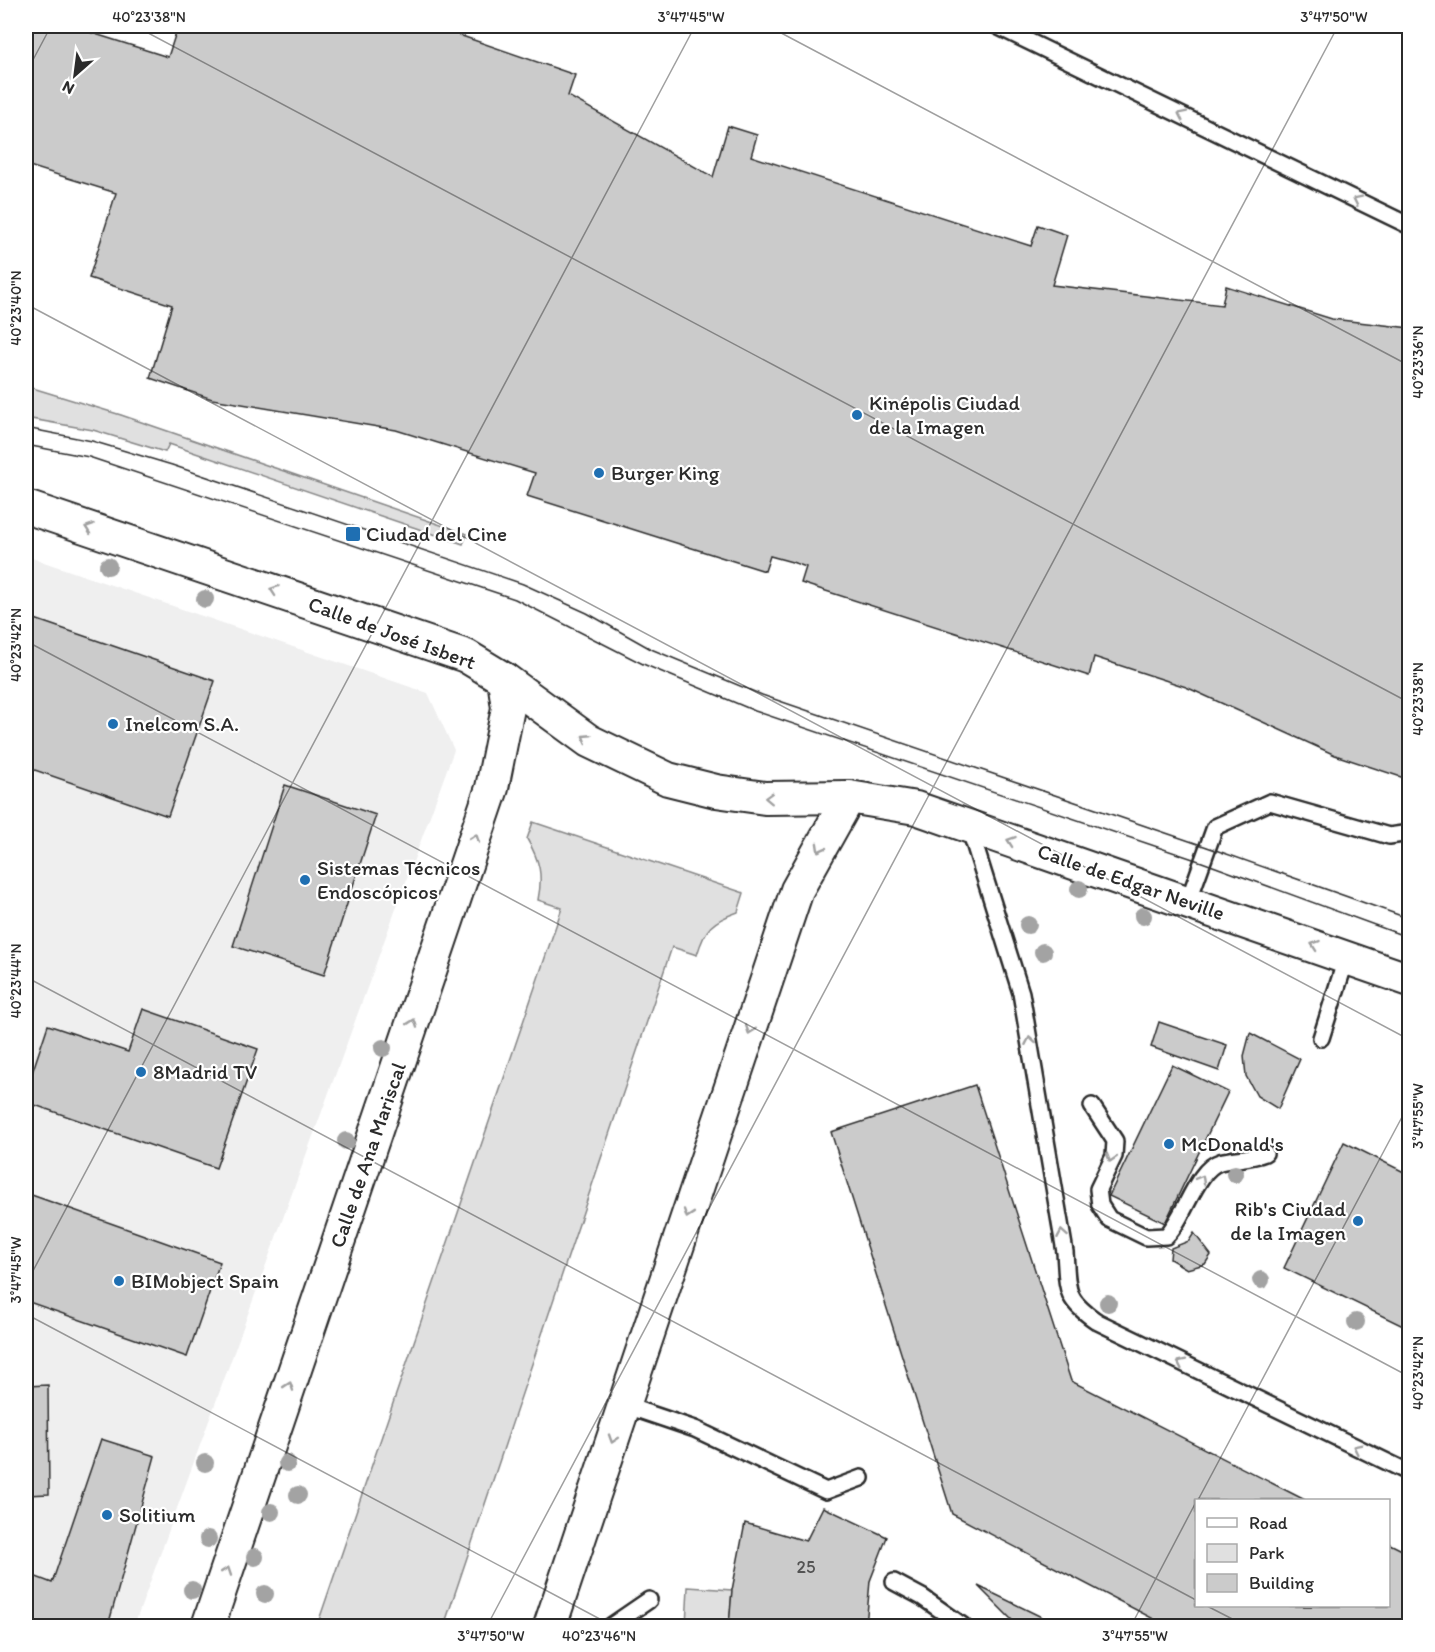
<svg xmlns="http://www.w3.org/2000/svg" width="1435" height="1652" viewBox="0 0 1435 1652" font-family="Itim,sans-serif">
	<style>
		.built { fill: #efefef }
		.green { fill: #e0e0e0; stroke: #868686; stroke-width: 1.5 }
		.building { fill: #cbcbcb; stroke: #2b2b2b; stroke-width: 1.5 }
		.lines { fill: none; stroke-linecap: round; stroke-linejoin: round }
		.lane-casing { stroke: #2b2b2b; stroke-width: 20 }
		.street-casing { stroke: #2b2b2b; stroke-width: 36 }
		.lane { stroke: #fff; stroke-width: 15 }
		.street { stroke: #fff; stroke-width: 32 }
		.tram { stroke: #2b2b2b; stroke-width: 1.5 }
		.tree { fill: #a3a3a3 }
		.oneway { stroke: #a0a0a0 }
		.ticks { fill: none; stroke: #2b2b2b; stroke-width: 1.5; stroke-opacity: 0.45 }
		.poi-dot { fill: #1f6fb2; stroke: #fff; stroke-width: 2 }
		.labels { text-anchor: middle; stroke-width: 4.5; stroke-linejoin: round; paint-order: stroke }
		.number-label { font-size: 18px; fill: #535353 }
		.poi-label { font-size: 21px; fill: #2b2b2b; stroke: #fff; text-anchor: start }
		.street-label { font-size: 21px; fill: #2b2b2b; stroke: #fff }
		.neatline { fill: none; stroke: #2b2b2b; stroke-width: 2 }
		.ticks-label { font-size: 15px; text-anchor: middle; fill: #2b2b2b }
	</style>
	<rect width="100%" height="100%" fill="#fff"/>
	<filter id="ink" filterUnits="userSpaceOnUse"><feTurbulence type="fractalNoise" baseFrequency=".0167" numOctaves="2"/><feDisplacementMap in="SourceGraphic" scale="12" xChannelSelector="R" yChannelSelector="G"/><feConvolveMatrix kernelMatrix="1 2 1 2 8 2 1 2 1" color-interpolation-filters="sRGB"/></filter>
	<g filter="url(#ink)">
		<!-- built -->
		<path class="built" d="M26,556L428,693L454,750L134,1626H26Z"/>
		<!-- green -->
		<g class="green">
			<path d="M26,386L121,415L467,534L463,544L169,444L165,452L93,430L26,418Z"/>
			<path d="M533,822L744,893L738,912C712,921 705,928 697,955L672,947L444,1626H317L562,908L538,900C543,875 540,861 527,839Z"/>
			<path d="M688,1587L732,1590L729,1626H686Z"/>
		</g>
		<!-- building -->
		<g class="building">
			<path d="M26,26H70L168,57L178,26H442L462,36L575,75L568,96L713,177L728,126L757,135L751,156L1031,246L1038,225L1067,235L1052,285L1222,305L1226,286L1332,319L1410,328V780L1335,755L1186,687L1094,657L1089,676L801,583L806,567L792,562L770,556L765,571L527,496L535,473L396,430L212,399L150,378L172,305L89,278L116,193L26,165Z"/>
			<path d="M26,616L215,681L168,816L26,767Z"/>
			<path d="M285,785L376,815L324,975L233,946Z"/>
			<path d="M143,1009L258,1049L216,1168L26,1102V1091L48,1025L128,1052Z"/>
			<path d="M1159,1022L1227,1045L1219,1071L1151,1047Z"/>
			<path d="M1250,1033L1300,1059L1278,1109L1257,1096L1246,1076L1244,1056Z"/>
			<path d="M1172,1065L1228,1092L1165,1223L1109,1196Z"/>
			<path d="M975,1085L1071,1381L1305,1500H1196V1606H1388V1543L1410,1554V1626H1167L952,1514L831,1132Z"/>
			<path d="M1344,1142L1410,1175V1317L1405,1327L1284,1268Z"/>
			<path d="M26,1193L220,1262L187,1357L26,1301Z"/>
			<path d="M1194,1233L1211,1255L1205,1264L1187,1269L1170,1259L1171,1248L1189,1241Z"/>
			<path d="M48,1385L49,1494L26,1495V1386Z"/>
			<path d="M101,1439L155,1456L108,1626H26V1573L52,1583Z"/>
			<path d="M823,1507L887,1537L870,1581L866,1626H729L732,1590L745,1523L806,1541Z"/>
			<path d="M978,1586L1060,1626H1018Z"/>
		</g>
		<g class="lines">
			<defs>
				<g id="lane">
					<path d="M997,26L1410,226"/>
					<path d="M969,827L1021,993L1065,1252C1068,1291 1064,1299 1098,1322L1410,1473"/>
					<path d="M1188,902L1215,827L1270,802L1389,836L1410,833"/>
					<path d="M1321,1038L1347,956"/>
					<path d="M1092,1106L1115,1141L1114,1156L1098,1189L1100,1205L1109,1219L1146,1237L1166,1236C1185,1218 1196,1169 1220,1162C1235,1158 1250,1159 1265,1153"/>
					<path d="M624,1405L695,1429L826,1491L861,1478"/>
					<path d="M894,1582L922,1597L963,1626"/>
					<path d="M611,1626L649,1600"/>
				</g>
				<g id="street">
					<path d="M26,507L466,656L504,679L589,741L668,779L716,791L765,798L849,797L916,808L1410,980"/>
					<path d="M208,1626L492,788L508,708L504,679"/>
					<path d="M550,1626L797,890L849,797"/>
				</g>
			</defs>
			<!-- lane casing -->
			<use href="#lane" class="lane-casing"/>
			<!-- street casing -->
			<use href="#street" class="street-casing"/>
			<!-- lane -->
			<use href="#lane" class="lane"/>
			<!-- street -->
			<use href="#street" class="street"/>
			<!-- tram -->
			<g class="tram">
				<path d="M26,428L92,441L172,465L523,584L587,613L651,649L762,695L1207,847L1410,919"/>
				<path d="M26,445L89,457L515,599L643,664L755,711L1202,862L1410,938"/>
			</g>
		</g>
		<!-- trees -->
		<g class="tree">
			<circle cx="108" cy="566" r="9"/>
			<circle cx="205" cy="599" r="9"/>
			<circle cx="1079" cy="889" r="9"/>
			<circle cx="1143" cy="916" r="9"/>
			<circle cx="1028" cy="925" r="9"/>
			<circle cx="1043" cy="952" r="9"/>
			<circle cx="383" cy="1048" r="9"/>
			<circle cx="346" cy="1141" r="9"/>
			<circle cx="1235" cy="1174" r="9"/>
			<circle cx="1261" cy="1280" r="9"/>
			<circle cx="1108" cy="1303" r="9"/>
			<circle cx="1356" cy="1322" r="9"/>
			<circle cx="205" cy="1463" r="9"/>
			<circle cx="287" cy="1463" r="9"/>
			<circle cx="298" cy="1495" r="9"/>
			<circle cx="271" cy="1512" r="9"/>
			<circle cx="208" cy="1539" r="9"/>
			<circle cx="255" cy="1557" r="9"/>
			<circle cx="192" cy="1590" r="9"/>
			<circle cx="265" cy="1594" r="9"/>
		</g>
		<!-- one-way arrows -->
		<defs><path id="oneway-chevron" d="M-2-3.5L2.5 0L-2 3.5" fill="none" stroke-width="1.6" stroke-linecap="round" stroke-linejoin="round" transform="scale(1.5)"/></defs>
		<g class="oneway">
			<use href="#oneway-chevron" transform="translate(1182 115) rotate(-154)"/>
			<use href="#oneway-chevron" transform="translate(1357 200) rotate(-154)"/>
			<use href="#oneway-chevron" transform="translate(89 528) rotate(-161)"/>
			<use href="#oneway-chevron" transform="translate(274 590) rotate(-161)"/>
			<use href="#oneway-chevron" transform="translate(586 738) rotate(-147)"/>
			<use href="#oneway-chevron" transform="translate(769 798) rotate(-178)"/>
			<use href="#oneway-chevron" transform="translate(475 838) rotate(-71)"/>
			<use href="#oneway-chevron" transform="translate(1011 841) rotate(-161)"/>
			<use href="#oneway-chevron" transform="translate(820 848) rotate(119)"/>
			<use href="#oneway-chevron" transform="translate(1315 945) rotate(-161)"/>
			<use href="#oneway-chevron" transform="translate(413 1023) rotate(-71)"/>
			<use href="#oneway-chevron" transform="translate(750 1030) rotate(109)"/>
			<use href="#oneway-chevron" transform="translate(1030 1041) rotate(-100)"/>
			<use href="#oneway-chevron" transform="translate(1111 1158) rotate(107)"/>
			<use href="#oneway-chevron" transform="translate(1201 1179) rotate(-60)"/>
			<use href="#oneway-chevron" transform="translate(688 1214) rotate(109)"/>
			<use href="#oneway-chevron" transform="translate(1062 1234) rotate(-100)"/>
			<use href="#oneway-chevron" transform="translate(1181 1363) rotate(-154)"/>
			<use href="#oneway-chevron" transform="translate(289 1386) rotate(-71)"/>
			<use href="#oneway-chevron" transform="translate(613 1439) rotate(108)"/>
			<use href="#oneway-chevron" transform="translate(1357 1448) rotate(-154)"/>
			<use href="#oneway-chevron" transform="translate(227 1571) rotate(-71)"/>
		</g>
	</g>
	<!-- ticks -->
	<path class="ticks" d="M135,26L1410,703M768,26L1410,366M1402,26L1410,30M26,73L51,26M26,304L1410,1040M26,641L1410,1377M26,977L1196,1600M26,1284L695,26M26,1314L613,1626M1198,1500L1410,1102M1207,1606L1246,1626M487,1626L1338,26M1131,1626L1196,1502"/>
	<!-- markers -->
	<g class="poi-dot">
		<circle cx="857" cy="415" r="6"/>
		<circle cx="599" cy="473" r="6"/>
		<rect x="345" y="526" width="16" height="16" rx="3"/>
		<circle cx="113" cy="724" r="6"/>
		<circle cx="305" cy="880" r="6"/>
		<circle cx="141" cy="1072" r="6"/>
		<circle cx="1169" cy="1144" r="6"/>
		<circle cx="1358" cy="1221" r="6"/>
		<circle cx="119" cy="1281" r="6"/>
		<circle cx="107" cy="1515" r="6"/>
	</g>
	<g class="labels">
		<!-- number labels -->
		<g class="number-label">
			<text x="806" y="1573">25</text>
		</g>
		<!-- poi labels -->
		<g class="poi-label">
			<text x="869" y="410">Kinépolis Ciudad<tspan x="869" dy="24">de la Imagen</tspan></text>
			<text x="611" y="480">Burger King</text>
			<text x="366" y="541">Ciudad del Cine</text>
			<text x="125" y="731">Inelcom S.A.</text>
			<text x="317" y="875">Sistemas Técnicos<tspan x="317" dy="24">Endoscópicos</tspan></text>
			<text x="153" y="1079">8Madrid TV</text>
			<text x="1181" y="1151">McDonald's</text>
			<text x="1346" y="1216" text-anchor="end">Rib's Ciudad<tspan x="1346" dy="24">de la Imagen</tspan></text>
			<text x="131" y="1288">BIMobject Spain</text>
			<text x="119" y="1522">Solitium</text>
		</g>
		<!-- street labels -->
		<g class="street-label">
			<text transform="translate(392 633) rotate(20)" y="7">Calle de José Isbert</text>
			<text transform="translate(1131 882) rotate(19)" y="7">Calle de Edgar Neville</text>
			<text transform="translate(368 1155) rotate(-71)" y="7">Calle de Ana Mariscal</text>
		</g>
	</g>
	<!-- margin -->
	<rect width="1435" height="1652" fill="none" stroke="#fff" stroke-width="66"/>
	<!-- legend -->
	<rect x="1195" y="1499" width="195" height="108" fill="#ffffff" stroke="#aaaaaa" stroke-width="1.5"/>
	<rect x="1207" y="1518" width="30" height="9" fill="#ffffff" stroke="#aaaaaa" stroke-width="1.5"/>
	<text x="1249" y="1529" font-size="18" fill="#2b2b2b">Road</text>
	<rect x="1207" y="1544" width="30" height="18" fill="#e0e0e0" stroke="#aaaaaa" stroke-width="1.5"/>
	<text x="1249" y="1559" font-size="18" fill="#2b2b2b">Park</text>
	<rect x="1207" y="1574" width="30" height="18" fill="#cbcbcb" stroke="#aaaaaa" stroke-width="1.5"/>
	<text x="1249" y="1589" font-size="18" fill="#2b2b2b">Building</text>
	<!-- north arrow -->
	<g transform="translate(75 75) rotate(208)" stroke="#ffffff" stroke-width="4.5" paint-order="stroke">
	<path d="M0-4.5L10 22L0 15L-10 22Z" fill="#2b2b2b"/>
	<text y="-9" font-size="16" font-weight="bold" text-anchor="middle" fill="#2b2b2b">N</text>
	</g>
	<rect x="33" y="33" width="1369" height="1586" class="neatline"/>
	<g class="ticks-label">
		<text x="149" y="22">40°23'38"N</text>
		<text x="691" y="22">3°47'45"W</text>
		<text x="1334" y="22">3°47'50"W</text>
		<text transform="translate(16 308) rotate(-90)" y="5">40°23'40"N</text>
		<text transform="translate(1418 362) rotate(-90)" y="5">40°23'36"N</text>
		<text transform="translate(16 645) rotate(-90)" y="5">40°23'42"N</text>
		<text transform="translate(1418 699) rotate(-90)" y="5">40°23'38"N</text>
		<text transform="translate(16 981) rotate(-90)" y="5">40°23'44"N</text>
		<text transform="translate(1418 1116) rotate(-90)" y="5">3°47'55"W</text>
		<text transform="translate(16 1270) rotate(-90)" y="5">3°47'45"W</text>
		<text transform="translate(1418 1373) rotate(-90)" y="5">40°23'42"N</text>
		<text x="491" y="1641">3°47'50"W</text>
		<text x="599" y="1641">40°23'46"N</text>
		<text x="1135" y="1641">3°47'55"W</text>
	</g>
</svg>
